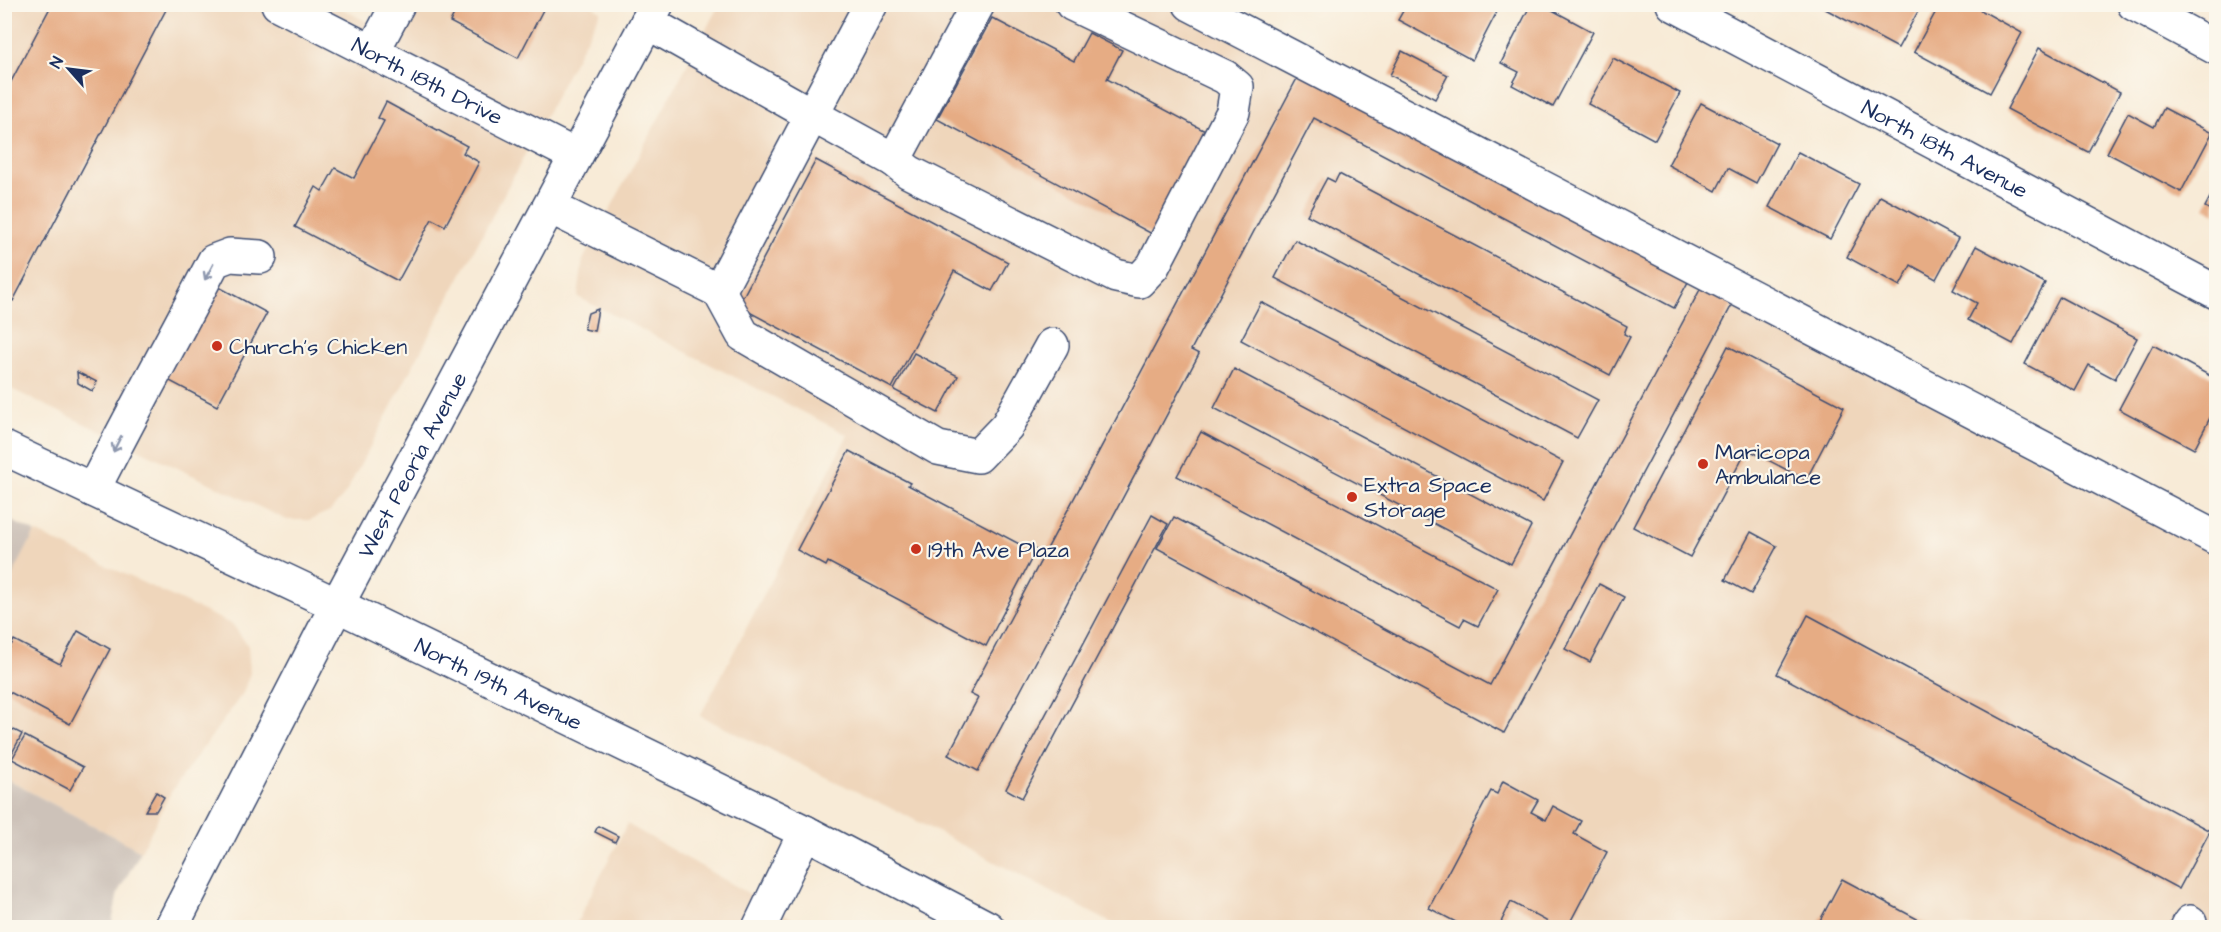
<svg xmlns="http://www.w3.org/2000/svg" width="2221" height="932" viewBox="0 0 2221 932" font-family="'Architects Daughter',sans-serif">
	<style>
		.built { fill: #efd6bb }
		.industrial { fill: #cdc2b9 }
		.building { fill: #e6ac84 }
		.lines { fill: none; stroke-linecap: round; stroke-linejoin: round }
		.minor-casing { stroke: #3c4b70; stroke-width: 36 }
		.major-casing { stroke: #3c4b70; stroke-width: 36 }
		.minor { stroke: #fff; stroke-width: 33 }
		.major { stroke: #fff; stroke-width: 33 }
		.oneway { stroke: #8d97ae }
		.poi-dot { fill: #c8321e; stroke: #fbf7ec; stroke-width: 2 }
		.labels { text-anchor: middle; stroke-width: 4.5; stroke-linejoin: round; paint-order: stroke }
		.street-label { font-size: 22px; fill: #1b2f5e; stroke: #fbf7ec }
		.poi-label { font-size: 22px; fill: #1b2f5e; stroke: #fbf7ec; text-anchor: start }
	</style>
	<rect width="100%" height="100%" fill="#fbf7ec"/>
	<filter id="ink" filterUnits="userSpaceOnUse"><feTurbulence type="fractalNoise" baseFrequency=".0167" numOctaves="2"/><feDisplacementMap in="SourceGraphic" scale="12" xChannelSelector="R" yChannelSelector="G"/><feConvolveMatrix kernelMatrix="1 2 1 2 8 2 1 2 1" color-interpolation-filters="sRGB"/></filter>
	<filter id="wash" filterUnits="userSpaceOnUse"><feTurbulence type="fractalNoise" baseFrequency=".008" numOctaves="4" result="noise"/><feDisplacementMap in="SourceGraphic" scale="24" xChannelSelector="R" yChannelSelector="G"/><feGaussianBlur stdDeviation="1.35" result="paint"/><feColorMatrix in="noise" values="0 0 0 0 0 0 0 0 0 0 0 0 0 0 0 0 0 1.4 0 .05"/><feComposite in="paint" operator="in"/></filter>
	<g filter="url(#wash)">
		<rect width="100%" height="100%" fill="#f8ebd7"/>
		<!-- built -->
		<g class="built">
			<path d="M589,4L601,11L345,494L330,511L309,520H287L5,386L4,5H335L396,37L413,5Z"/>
			<path d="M719,5H1173L2216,554V927H1119L905,815L700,716L848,435L578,297L583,260Z"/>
			<path d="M35,532L233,625L248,646L250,673L243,693L171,792L141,851L5,778L4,590Z"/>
			<path d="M627,824L807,927L574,928Z"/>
		</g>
		<!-- industrial -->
		<g class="industrial">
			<path d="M5,518L35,532L5,590Z"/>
			<path d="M4,778L141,851L118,892L111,927H5Z"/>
		</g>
		<g id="blocks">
			<!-- building -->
			<g class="building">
				<path d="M52,4H169L13,301L4,296V95Z"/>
				<path d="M459,4H546L518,58L450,22Z"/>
				<path d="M1407,4H1501L1472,60L1398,20Z"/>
				<path d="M1531,4H1541L1593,32L1553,107L1512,85L1519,72L1501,63Z"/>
				<path d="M1816,4H1922L1898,48Z"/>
				<path d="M1940,4H1970L2022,33L1990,93L1914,52Z"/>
				<path d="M992,18L1074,61L1089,33L1122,50L1107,79L1209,133L1154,235L937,119Z"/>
				<path d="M2039,48L2120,92L2088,152L2007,109Z"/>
				<path d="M1402,51L1448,75L1435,99L1390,75Z"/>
				<path d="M1613,58L1680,93L1655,140L1588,104Z"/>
				<path d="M1301,71L1689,280L1674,308L1314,118L1191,350L1199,354L978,771L948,755L978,698L970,694Z"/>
				<path d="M386,102L467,146L463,153L479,162L445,226L432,219L398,281L295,227L316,187L322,191L335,168L354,178L384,121L378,118Z"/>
				<path d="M1701,103L1777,143L1756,183L1728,168L1716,191L1668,165Z"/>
				<path d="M2164,108L2212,133L2181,192L2107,153L2128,113L2154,127Z"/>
				<path d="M1798,152L1859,184L1830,239L1769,207Z"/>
				<path d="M816,160L1008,262L992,291L954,271L892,388L738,306Z"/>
				<path d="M1339,174L1627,326L1624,334L1630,337L1610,375L1307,215L1327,178L1335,182Z"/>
				<path d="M2216,186V213L2205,207Z"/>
				<path d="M1880,196L1958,238L1936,279L1911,265L1900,286L1847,257Z"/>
				<path d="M1295,240L1598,400L1577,438L1275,278Z"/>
				<path d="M1976,246L2045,283L2013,344L1968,320L1977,303L1953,290Z"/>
				<path d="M1703,284L1734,301L1504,733L1157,548L1174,517L1490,685Z"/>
				<path d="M217,286L267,313L217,406L166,379Z"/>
				<path d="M2060,297L2137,338L2115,379L2089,365L2075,391L2025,364Z"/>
				<path d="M1261,302L1563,462L1543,501L1241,340Z"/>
				<path d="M598,309L594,331L584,329L588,313Z"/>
				<path d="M2153,345L2216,379V406L2194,449L2119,409Z"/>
				<path d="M1728,346L1844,407L1806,480L1747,449L1690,557L1633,527Z"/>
				<path d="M914,353L958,376L938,413L894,390Z"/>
				<path d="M1234,369L1531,526L1511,564L1214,408Z"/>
				<path d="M77,372L97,382L92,391L78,383Z"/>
				<path d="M1201,432L1498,589L1478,626L1464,619L1460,626L1177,476Z"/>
				<path d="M849,451L910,483L908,485L1021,545L1022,543L1036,550L986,646L828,562L826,566L797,550Z"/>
				<path d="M1152,515L1168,524L1022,798L1006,789Z"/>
				<path d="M1751,532L1777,546L1751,594L1725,580Z"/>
				<path d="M1599,584L1624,597L1590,662L1565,649Z"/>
				<path d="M1808,615L2210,831L2179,889L1777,674Z"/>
				<path d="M78,631L110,649L70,724L4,689V657L14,640L60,664Z"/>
				<path d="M4,725L22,734L10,757L4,754Z"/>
				<path d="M25,736L83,767L70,790L12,759Z"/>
				<path d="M1503,781L1538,800L1531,812L1546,820L1553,806L1581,821L1574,834L1607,852L1567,928H1559L1511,902L1498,928H1467L1429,908L1491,791L1497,794Z"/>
				<path d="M156,792L164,797L156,811H145Z"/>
				<path d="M598,826L618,836L615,842L595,832Z"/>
				<path d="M1842,879L1934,928H1816Z"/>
			</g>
		</g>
	</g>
	<g filter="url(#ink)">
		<use href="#blocks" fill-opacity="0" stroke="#3c4b70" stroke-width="1.5"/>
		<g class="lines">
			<defs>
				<g id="minor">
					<path id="s1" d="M278,4L576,156"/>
					<path d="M871,4L812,115L894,160L978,4"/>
					<path d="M1190,4L2216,538"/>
					<path id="s2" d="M1673,4L2216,292"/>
					<path d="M2134,4L2216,48"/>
					<path d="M373,51L398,4"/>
					<path d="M894,160L909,172L1116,276L1139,281L1153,266L1233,112L1237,87L1225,77L1072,4"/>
					<path d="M550,207L719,291L812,115L647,22"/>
					<path d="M719,291L743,335L938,448L978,456L1007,426L1052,345"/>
					<path d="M93,490C132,413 174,338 214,261L230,255L260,257"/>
					<path d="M759,928L805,832"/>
					<path d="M2187,928L2190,922"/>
				</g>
				<g id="major">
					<path id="s3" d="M4,448L337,605L805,832L988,928"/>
					<path id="s4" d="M171,928L337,605L657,4"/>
				</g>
			</defs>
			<!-- minor casing -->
			<use href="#minor" class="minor-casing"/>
			<!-- major casing -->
			<use href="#major" class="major-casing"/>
			<!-- minor -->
			<use href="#minor" class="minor"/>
			<!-- major -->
			<use href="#major" class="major"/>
		</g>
		<!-- one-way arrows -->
		<defs><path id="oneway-shaft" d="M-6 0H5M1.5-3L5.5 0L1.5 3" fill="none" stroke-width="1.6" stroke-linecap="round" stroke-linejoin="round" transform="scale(1.5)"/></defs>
		<g class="oneway">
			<use href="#oneway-shaft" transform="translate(209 272) rotate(118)"/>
			<use href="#oneway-shaft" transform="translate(117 444) rotate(117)"/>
		</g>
	</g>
	<!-- markers -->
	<g class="poi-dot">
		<circle cx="217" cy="346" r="6"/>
		<circle cx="1703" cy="464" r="6"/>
		<circle cx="1352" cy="497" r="6"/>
		<circle cx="916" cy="549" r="6"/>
	</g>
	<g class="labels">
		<!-- street labels -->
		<g class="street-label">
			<text dy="8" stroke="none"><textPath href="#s1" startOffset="168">North 18th Drive</textPath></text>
			<text dy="8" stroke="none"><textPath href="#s2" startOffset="308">North 18th Avenue</textPath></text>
			<text dy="8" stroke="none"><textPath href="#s4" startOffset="522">West Peoria Avenue</textPath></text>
			<text dy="8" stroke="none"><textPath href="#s3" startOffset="548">North 19th Avenue</textPath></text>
		</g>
		<!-- poi labels -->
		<g class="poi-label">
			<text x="229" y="354">Church's Chicken</text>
			<text x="1715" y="459">Maricopa<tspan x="1715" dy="25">Ambulance</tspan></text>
			<text x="1364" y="492">Extra Space<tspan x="1364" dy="25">Storage</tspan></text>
			<text x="928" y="557">19th Ave Plaza</text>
		</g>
	</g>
	<!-- margin -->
	<rect width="2221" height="932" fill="none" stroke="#fbf7ec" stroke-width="24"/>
	<!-- north arrow -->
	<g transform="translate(69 69) rotate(298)" stroke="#fbf7ec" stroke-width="4.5" paint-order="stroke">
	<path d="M0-4.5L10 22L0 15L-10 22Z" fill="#1b2f5e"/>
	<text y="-9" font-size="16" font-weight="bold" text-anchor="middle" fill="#1b2f5e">N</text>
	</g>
</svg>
